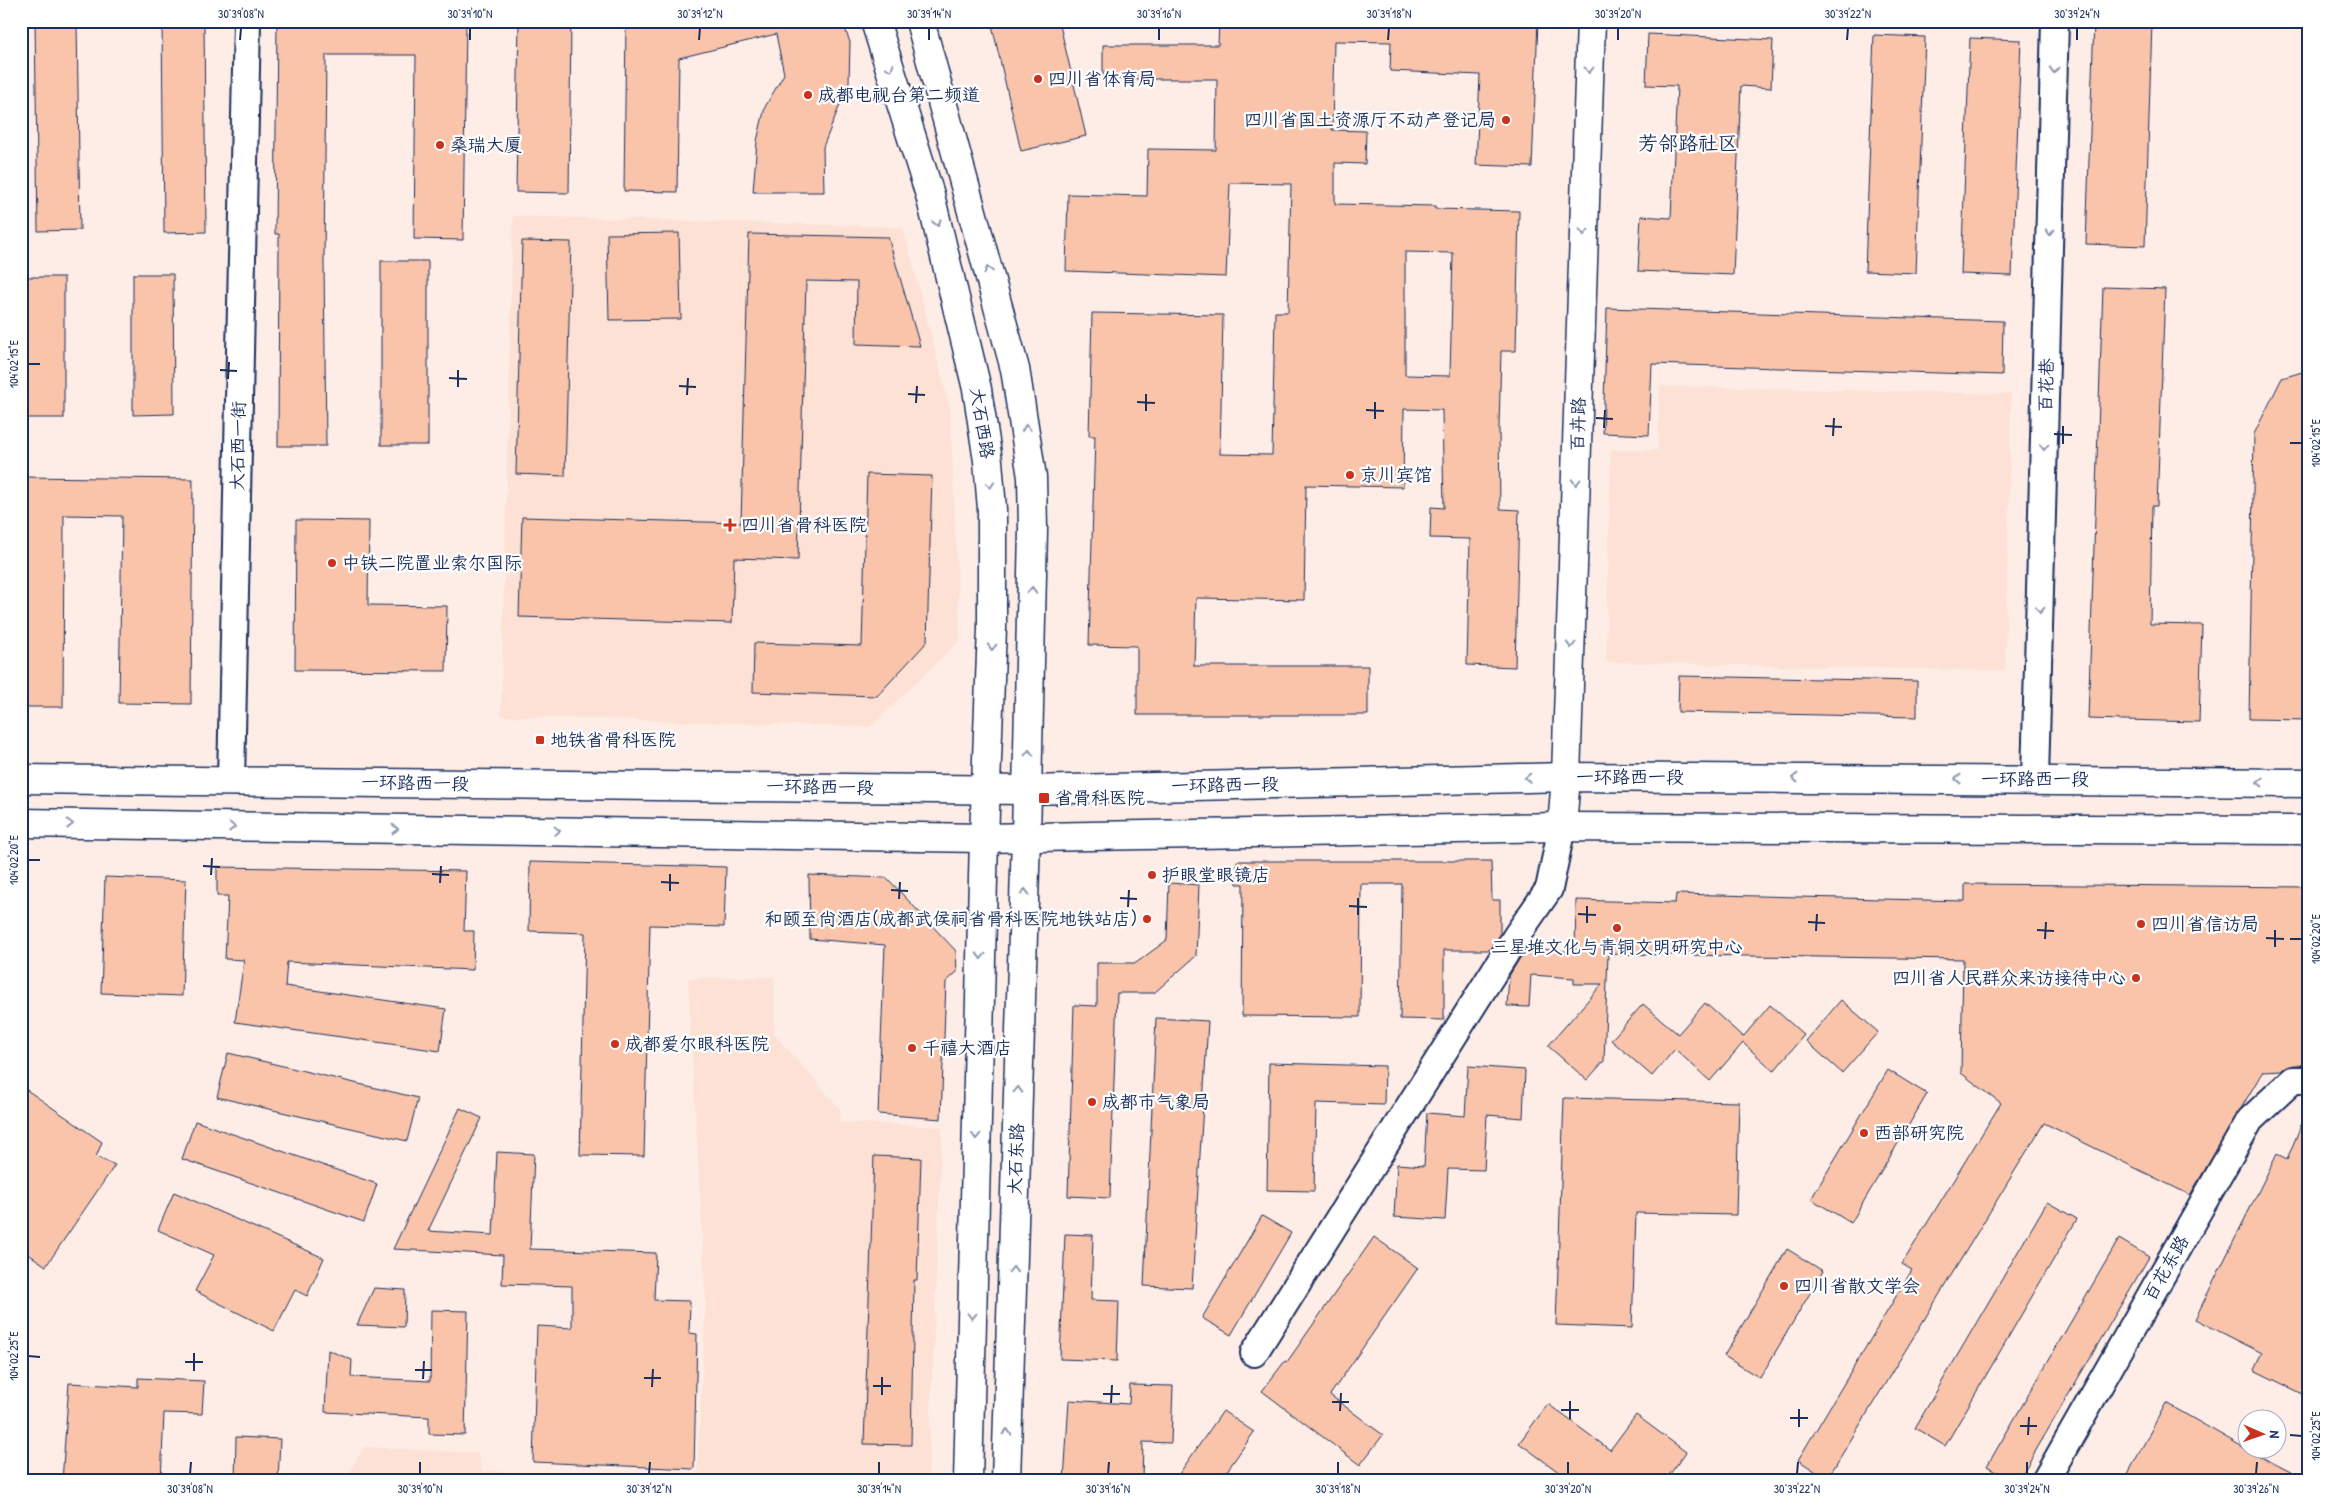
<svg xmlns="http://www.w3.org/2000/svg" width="2330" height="1502" viewBox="0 0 2330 1502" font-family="'Patrick Hand','LXGW WenKai TC',sans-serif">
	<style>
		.built { fill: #fce1d4 }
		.building { fill: #f9c4aa; stroke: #1b2f5e; fill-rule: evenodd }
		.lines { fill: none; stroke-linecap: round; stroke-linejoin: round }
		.street-casing { stroke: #1b2f5e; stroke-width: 30 }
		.secondary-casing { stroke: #1b2f5e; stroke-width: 31 }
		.primary-casing { stroke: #1b2f5e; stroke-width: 31 }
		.street { stroke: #fff; stroke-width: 26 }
		.secondary { stroke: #fff; stroke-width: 28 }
		.primary { stroke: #fff; stroke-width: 28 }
		.oneway { stroke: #8d97ae }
		.ticks { fill: none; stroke: #1b2f5e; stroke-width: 2 }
		.poi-dot { fill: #c8321e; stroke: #fff; stroke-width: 2 }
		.labels { text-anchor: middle; stroke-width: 4.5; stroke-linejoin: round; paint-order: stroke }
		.poi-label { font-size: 18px; fill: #1b2f5e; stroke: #fff; text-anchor: start }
		.street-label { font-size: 18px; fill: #1b2f5e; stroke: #fff }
		.quarter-label { font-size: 20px; fill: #1b2f5e; stroke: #fff }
		.neatline { fill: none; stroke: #1b2f5e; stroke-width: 2 }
		.ticks-label { font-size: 12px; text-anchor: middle; fill: #1b2f5e }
	</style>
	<rect width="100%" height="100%" fill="#fdede6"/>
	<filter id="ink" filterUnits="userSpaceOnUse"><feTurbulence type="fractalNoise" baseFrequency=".02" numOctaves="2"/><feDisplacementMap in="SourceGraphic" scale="10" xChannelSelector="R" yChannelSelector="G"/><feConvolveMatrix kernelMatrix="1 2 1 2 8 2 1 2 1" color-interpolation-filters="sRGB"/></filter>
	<g filter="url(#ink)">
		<!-- built -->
		<g class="built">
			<path d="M513,216L903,227L950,409L960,640L870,727L501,716Z"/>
			<path d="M1660,386L2011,394L2005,671L1606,662L1611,450H1658Z"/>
			<path d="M774,977V1034L840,1109L839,1122L942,1127L928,1481H344L364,1447L478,1453L482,1471L697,1477L706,1303L688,978Z"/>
		</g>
		<!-- building -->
		<g class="building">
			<path d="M35,21H77L80,230L38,231Z"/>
			<path d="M162,21H204L206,232L164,233Z"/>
			<path d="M277,21H466L463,240L414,239L416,55H326L324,262L326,446H278L279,234H275Z"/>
			<path d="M519,21H571L569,193L516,192Z"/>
			<path d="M626,21H842L850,42L849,82L823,147L824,192H753L757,141L765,107L784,74L776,34L679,58L677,192L624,191Z"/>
			<path d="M991,21H1059L1086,136L1021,151Z"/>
			<path d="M1219,21H1538L1532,167L1476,165L1480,75L1390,71L1391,42L1334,41L1332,130L1366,131L1365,164L1335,163V204L1435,206V209L1519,211L1516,351H1501L1499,427L1500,509L1519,510L1515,667L1467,665L1470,539L1430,538L1431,507L1444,508L1442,410L1404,409L1403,487L1306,485L1304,600L1196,598L1194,666H1368V715H1137V646L1089,645L1095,436H1089L1092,313L1223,315L1220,454L1272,455L1275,312H1288L1291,184L1230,183L1226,277L1066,271L1068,194L1147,196L1148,149L1216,150L1217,79H1103V45H1218ZM1405,252L1453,253L1450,376L1405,375Z"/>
			<path d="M2094,21H2152L2145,246L2086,244Z"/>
			<path d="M1648,34L1773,40L1771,88L1741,86L1733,275L1638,271L1641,216L1671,218L1677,86L1646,85Z"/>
			<path d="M1874,35L1925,37L1916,273L1865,271Z"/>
			<path d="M1970,38L2021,40L2012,276L1961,274Z"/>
			<path d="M679,233L681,319L609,320L607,234Z"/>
			<path d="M749,234L888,237L920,346L856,344L857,282L806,281L798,560L734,558L732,623L519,617L522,517L741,523Z"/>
			<path d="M522,241L571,242L565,476L516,474Z"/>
			<rect x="381" y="261" width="47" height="184"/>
			<path d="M133,274H173L174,414L133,415Z"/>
			<rect x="23" y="277" width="41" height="141"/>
			<path d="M2103,287L2165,289L2157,506H2152L2150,624L2202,625L2199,722L2088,719Z"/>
			<path d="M1607,308L2003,321L2002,375L1652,364L1649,435L1603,433Z"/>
			<path d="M2309,370V720L2249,719L2254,434L2282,378Z"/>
			<path d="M867,474L932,476L927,642L877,696L753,692L754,643L862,646Z"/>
			<path d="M21,477L193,479L191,704L119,703L122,516L64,515L63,707H21Z"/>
			<path d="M296,520L369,521L368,605L447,606L446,671L295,670Z"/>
			<path d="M1679,676L1917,681V717L1678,712Z"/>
			<path d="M1237,861H1491L1492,900H1500V935L1490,950H1444V1020L1400,1019L1402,884H1361L1360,1017L1242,1016L1243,884H1237Z"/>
			<path d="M530,862L726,867L724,927L650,925L644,1156L580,1155L585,933L529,931Z"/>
			<path d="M217,867L466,871L464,931H474L473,970L287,962L285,986L446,1009L440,1051L235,1022L244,960L225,959L228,896H217Z"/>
			<path d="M809,875L887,878L956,951L957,972L946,982L941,1119L878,1114L885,945L810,939Z"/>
			<path d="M105,877L186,880L182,996L101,993Z"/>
			<path d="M1169,883L1199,885L1196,956L1154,993H1117L1110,1198L1068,1196L1074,1005L1097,1006V963H1136L1167,940Z"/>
			<path d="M1965,884L2309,887V1065H2293L2281,1070L2263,1071L2190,1195L2044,1123L1827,1479L1798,1460L1912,1270L1902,1264L2001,1103L1961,1073L1963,959L1608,954L1604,1061L1587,1080L1548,1046L1602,984H1574V978L1531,975L1529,1007L1507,1006L1509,976L1526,948L1575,952L1576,900L1675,903L1676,894L1965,901Z"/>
			<path d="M1841,1000L1878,1032L1842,1073L1806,1041Z"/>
			<path d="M1705,1003L1743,1037L1770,1005L1804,1035L1774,1071L1743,1043L1710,1081L1675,1049L1652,1076L1611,1040L1643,1004L1678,1034Z"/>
			<path d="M1156,1018L1208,1021L1192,1288L1144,1286Z"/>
			<path d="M228,1053L418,1098L407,1141L217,1097Z"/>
			<path d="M1269,1063L1385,1066L1384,1105L1316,1103L1314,1191L1267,1190Z"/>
			<path d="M1468,1066L1525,1070L1523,1118L1487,1115L1484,1170L1448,1169L1445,1220L1394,1217L1397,1164L1424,1166L1427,1113L1465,1116Z"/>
			<path d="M1888,1070L1927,1094L1851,1223L1811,1199Z"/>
			<path d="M21,1086L102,1142L96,1157L115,1165L46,1266L21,1249Z"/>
			<path d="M1564,1098L1739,1102L1736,1215L1636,1213L1632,1328L1556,1325Z"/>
			<path d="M460,1108L482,1118L428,1231L493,1235L497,1152L534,1154L530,1249L656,1253L654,1300L690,1301L689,1333L697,1334L694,1469L533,1462L537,1326L572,1328V1286L502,1284L503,1255L393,1249Z"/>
			<path d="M2308,1109H2309V1397L2254,1370L2262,1353L2195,1319L2277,1154L2287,1159Z"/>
			<path d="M195,1121L377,1184L364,1222L182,1159Z"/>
			<path d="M874,1156L921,1158L917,1280H914L911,1445L864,1444Z"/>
			<path d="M174,1192L324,1258L307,1296L295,1290L274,1331L195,1291L214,1255L158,1230Z"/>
			<path d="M2047,1202L2077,1219L1945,1446L1915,1428Z"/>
			<path d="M1262,1216L1291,1233L1231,1335L1202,1318Z"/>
			<path d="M1065,1234L1093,1235L1091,1300L1119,1301L1117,1361L1060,1359Z"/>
			<path d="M1374,1237L1418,1268L1330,1395L1383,1435L1360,1465L1262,1391L1285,1361L1287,1362Z"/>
			<path d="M2119,1239L2149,1257L2018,1481H2013L1987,1466Z"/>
			<path d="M1787,1249L1823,1271L1760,1378L1724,1356Z"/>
			<path d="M374,1288L405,1290L404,1327L357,1325Z"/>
			<path d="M431,1310L468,1311L465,1435L429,1434V1417L325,1412L328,1350L352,1360L351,1377L430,1381Z"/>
			<path d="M138,1378L204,1381L202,1414L164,1413L161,1481H62L69,1383L138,1387Z"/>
			<path d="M1130,1385L1173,1386L1171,1443L1143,1442L1142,1481H1064L1069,1400L1129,1404Z"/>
			<path d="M2166,1403L2248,1450L2308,1481H2124Z"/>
			<path d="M1548,1404L1610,1450L1636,1415L1686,1452L1665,1481H1571L1519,1443Z"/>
			<path d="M1223,1411L1254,1432L1220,1481H1174Z"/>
			<path d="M236,1437L280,1439L278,1481H235Z"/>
		</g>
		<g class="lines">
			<defs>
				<g id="street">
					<path d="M2035,779L2055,21"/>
					<path d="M231,781L247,21"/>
					<path d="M1254,1353L1517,935L1549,889L1562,827"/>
					<path d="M2045,1481L2250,1120L2293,1080H2309"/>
				</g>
				<g id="secondary">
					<path d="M1562,827L1566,777L1591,21"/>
					<path d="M968,1481L984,838"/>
					<path d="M1006,1481L1026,837"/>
				</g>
				<g id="primary">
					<path d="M875,21L930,195L977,389L988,461L992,509V628L984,838"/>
					<path d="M920,21L1015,369L1032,477L1033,530L1026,837"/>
					<path d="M21,779L1028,790L1566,777L2309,783"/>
					<path d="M21,823L984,838L1562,827L2309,830"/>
				</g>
			</defs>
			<!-- street casing -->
			<use href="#street" class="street-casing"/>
			<!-- secondary casing -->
			<use href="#secondary" class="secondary-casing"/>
			<!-- primary casing -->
			<use href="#primary" class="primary-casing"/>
			<!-- street -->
			<use href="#street" class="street"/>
			<!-- secondary -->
			<use href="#secondary" class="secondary"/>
			<!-- primary -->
			<use href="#primary" class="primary"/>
		</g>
		<!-- one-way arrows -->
		<defs><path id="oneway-chevron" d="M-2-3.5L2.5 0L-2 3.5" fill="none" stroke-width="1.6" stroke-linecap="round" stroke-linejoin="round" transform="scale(1.25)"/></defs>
		<g class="oneway">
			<use href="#oneway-chevron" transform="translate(890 68) rotate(72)"/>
			<use href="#oneway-chevron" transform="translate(1589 70) rotate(92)"/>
			<use href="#oneway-chevron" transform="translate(2054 70) rotate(92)"/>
			<use href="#oneway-chevron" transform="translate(937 223) rotate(76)"/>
			<use href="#oneway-chevron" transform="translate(1584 232) rotate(92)"/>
			<use href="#oneway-chevron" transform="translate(2050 232) rotate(92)"/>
			<use href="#oneway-chevron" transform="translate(988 270) rotate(-105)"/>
			<use href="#oneway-chevron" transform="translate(1026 428) rotate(-98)"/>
			<use href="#oneway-chevron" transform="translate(2044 447) rotate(92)"/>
			<use href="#oneway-chevron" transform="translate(1576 482) rotate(92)"/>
			<use href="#oneway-chevron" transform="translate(990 485) rotate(86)"/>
			<use href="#oneway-chevron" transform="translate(1032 590) rotate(-89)"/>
			<use href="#oneway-chevron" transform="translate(2040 610) rotate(92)"/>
			<use href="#oneway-chevron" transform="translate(1571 645) rotate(92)"/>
			<use href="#oneway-chevron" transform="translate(992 647) rotate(92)"/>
			<use href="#oneway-chevron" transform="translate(1029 753) rotate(-89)"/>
			<use href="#oneway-chevron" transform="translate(1528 778) rotate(179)"/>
			<use href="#oneway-chevron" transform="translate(1795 778) rotate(-180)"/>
			<use href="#oneway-chevron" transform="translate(1958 779) rotate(-180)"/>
			<use href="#oneway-chevron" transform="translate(2260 782) rotate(-179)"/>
			<use href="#oneway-chevron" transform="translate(70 824) rotate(1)"/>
			<use href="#oneway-chevron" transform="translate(232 827) rotate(1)"/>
			<use href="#oneway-chevron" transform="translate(395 829) rotate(1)"/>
			<use href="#oneway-chevron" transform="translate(557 831) rotate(1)"/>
			<use href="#oneway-chevron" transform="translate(1025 892) rotate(-88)"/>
			<use href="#oneway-chevron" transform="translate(981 956) rotate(92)"/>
			<use href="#oneway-chevron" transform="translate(1018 1090) rotate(-88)"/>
			<use href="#oneway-chevron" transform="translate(976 1136) rotate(91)"/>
			<use href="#oneway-chevron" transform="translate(1013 1270) rotate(-88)"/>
			<use href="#oneway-chevron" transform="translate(972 1316) rotate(91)"/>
			<use href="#oneway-chevron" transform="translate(1007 1432) rotate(-88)"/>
		</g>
	</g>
	<!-- ticks -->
	<path class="ticks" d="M240,40L241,28M470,40V28M699,40L700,28M929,40V28M1159,40V28M1388,40L1389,28M1618,40V28M1847,40L1848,28M2077,40V28M28,364H40M220,370L237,371M449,378L467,379M228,379L229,362M679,386L696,387M458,387V370M908,394L925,395M687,395L688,378M1137,402L1155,403M916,403L917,386M1366,410L1384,411M1146,411V394M1596,418L1613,419M1375,419V402M1825,426L1842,427M1604,428L1605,410M2054,434L2072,435M1833,436L1834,418M2290,443H2302M2063,444V426M28,860H40M203,866L220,867M432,874L449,875M211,875L212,858M661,882L679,883M440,883L441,866M891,890L908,891M670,891V874M1120,898L1137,899M899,899L900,882M1349,906L1367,907M1128,907L1129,890M1578,914L1596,915M1358,915V898M1808,922L1825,923M1587,923V906M2037,930L2054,931M1816,931L1817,914M2266,938L2284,939M2045,939L2046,922M2290,939H2302M2275,947V930M28,1356L40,1357M185,1362H203M415,1370H432M194,1371V1353M644,1378H661M423,1379L424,1361M873,1386H891M652,1387L653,1369M1103,1394H1120M882,1395V1377M1332,1402H1349M1111,1403L1112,1385M1561,1410H1579M1340,1411L1341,1393M1790,1418H1808M1570,1419V1401M2020,1426H2037M1799,1427V1409M2028,1435L2029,1417M2290,1435L2302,1436M190,1474L191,1462M420,1474V1462M649,1474L650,1462M879,1474V1462M1108,1474L1109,1462M1338,1474V1462M1568,1474V1462M1797,1474L1798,1462M2027,1474V1462M2256,1474L2257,1462"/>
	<!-- markers -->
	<g class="poi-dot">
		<circle cx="1038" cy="79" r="5"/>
		<circle cx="808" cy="95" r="5"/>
		<circle cx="1506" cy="120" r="5"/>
		<circle cx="440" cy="145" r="5"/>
		<circle cx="1350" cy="475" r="5"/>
		<path d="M727.5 517.5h5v5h5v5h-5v5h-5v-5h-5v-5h5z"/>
		<circle cx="332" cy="563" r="5"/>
		<rect x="535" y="735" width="10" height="10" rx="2.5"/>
		<rect x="1038" y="792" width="12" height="12" rx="2.5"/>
		<circle cx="1152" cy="875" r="5"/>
		<circle cx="1147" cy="919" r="5"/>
		<circle cx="2141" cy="924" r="5"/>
		<circle cx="1617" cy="928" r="5"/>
		<circle cx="2136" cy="978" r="5"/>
		<circle cx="615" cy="1044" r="5"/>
		<circle cx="912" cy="1048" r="5"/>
		<circle cx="1092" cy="1102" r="5"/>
		<circle cx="1864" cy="1133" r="5"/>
		<circle cx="1784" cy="1286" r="5"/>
	</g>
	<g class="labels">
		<!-- poi labels -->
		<g class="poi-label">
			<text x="1048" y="85">四川省体育局</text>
			<text x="818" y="101">成都电视台第二频道</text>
			<text x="1496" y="126" text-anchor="end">四川省国土资源厅不动产登记局</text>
			<text x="450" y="151">桑瑞大厦</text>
			<text x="1360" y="481">京川宾馆</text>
			<text x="741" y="531">四川省骨科医院</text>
			<text x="342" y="569">中铁二院置业索尔国际</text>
			<text x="550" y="746">地铁省骨科医院</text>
			<text x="1055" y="804">省骨科医院</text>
			<text x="1162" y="881">护眼堂眼镜店</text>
			<text x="1137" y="925" text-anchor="end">和颐至尚酒店(成都武侯祠省骨科医院地铁站店)</text>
			<text x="2151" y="930">四川省信访局</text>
			<text x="1617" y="953" text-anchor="middle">三星堆文化与青铜文明研究中心</text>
			<text x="2126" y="984" text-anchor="end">四川省人民群众来访接待中心</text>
			<text x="625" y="1050">成都爱尔眼科医院</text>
			<text x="922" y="1054">千禧大酒店</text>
			<text x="1102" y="1108">成都市气象局</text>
			<text x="1874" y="1139">西部研究院</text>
			<text x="1794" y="1292">四川省散文学会</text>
		</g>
		<!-- street labels -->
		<g class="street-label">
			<text transform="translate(2046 385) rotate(-88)" y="6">百花巷</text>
			<text transform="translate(982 423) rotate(81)" y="6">大石西路</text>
			<text transform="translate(1578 424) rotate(-88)" y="6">百卉路</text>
			<text transform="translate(238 446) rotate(-89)" y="6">大石西一街</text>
			<text x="1630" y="783">一环路西一段</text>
			<text x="2035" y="785">一环路西一段</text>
			<text transform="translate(415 783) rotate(1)" y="6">一环路西一段</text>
			<text transform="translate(1225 785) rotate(-1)" y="6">一环路西一段</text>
			<text transform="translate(820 787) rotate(1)" y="6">一环路西一段</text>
			<text transform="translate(1016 1159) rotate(-88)" y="6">大石东路</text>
			<text transform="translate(2166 1268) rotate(-60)" y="6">百花东路</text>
		</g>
		<!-- quarter labels -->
		<g class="quarter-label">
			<text x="1688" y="150">芳邻路社区</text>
		</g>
	</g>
	<!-- margin -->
	<rect width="2330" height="1502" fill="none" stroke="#fff" stroke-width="55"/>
	<!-- north arrow -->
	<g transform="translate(2262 1434) rotate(92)"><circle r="24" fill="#ffffff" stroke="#a4acbf"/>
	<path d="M0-4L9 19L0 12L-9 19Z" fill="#c8321e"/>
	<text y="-8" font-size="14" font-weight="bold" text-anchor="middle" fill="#1b2f5e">N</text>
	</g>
	<rect x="28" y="28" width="2274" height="1446" class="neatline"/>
	<g class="ticks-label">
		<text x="241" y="18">30°39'08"N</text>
		<text x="470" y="18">30°39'10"N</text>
		<text x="700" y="18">30°39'12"N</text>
		<text x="929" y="18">30°39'14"N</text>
		<text x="1159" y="18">30°39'16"N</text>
		<text x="1389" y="18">30°39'18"N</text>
		<text x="1618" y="18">30°39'20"N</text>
		<text x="1848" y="18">30°39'22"N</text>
		<text x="2077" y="18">30°39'24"N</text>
		<text transform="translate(14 364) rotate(-90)" y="4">104°02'15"E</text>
		<text transform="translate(2316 443) rotate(-90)" y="4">104°02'15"E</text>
		<text transform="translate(14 860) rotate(-90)" y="4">104°02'20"E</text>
		<text transform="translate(2316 939) rotate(-90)" y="4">104°02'20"E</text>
		<text transform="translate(14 1356) rotate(-90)" y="4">104°02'25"E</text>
		<text transform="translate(2316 1436) rotate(-90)" y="4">104°02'25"E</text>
		<text x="190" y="1493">30°39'08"N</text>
		<text x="420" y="1493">30°39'10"N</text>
		<text x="649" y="1493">30°39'12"N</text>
		<text x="879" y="1493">30°39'14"N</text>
		<text x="1108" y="1493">30°39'16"N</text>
		<text x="1338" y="1493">30°39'18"N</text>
		<text x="1568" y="1493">30°39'20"N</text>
		<text x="1797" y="1493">30°39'22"N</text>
		<text x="2027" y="1493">30°39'24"N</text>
		<text x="2256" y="1493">30°39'26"N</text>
	</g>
</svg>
